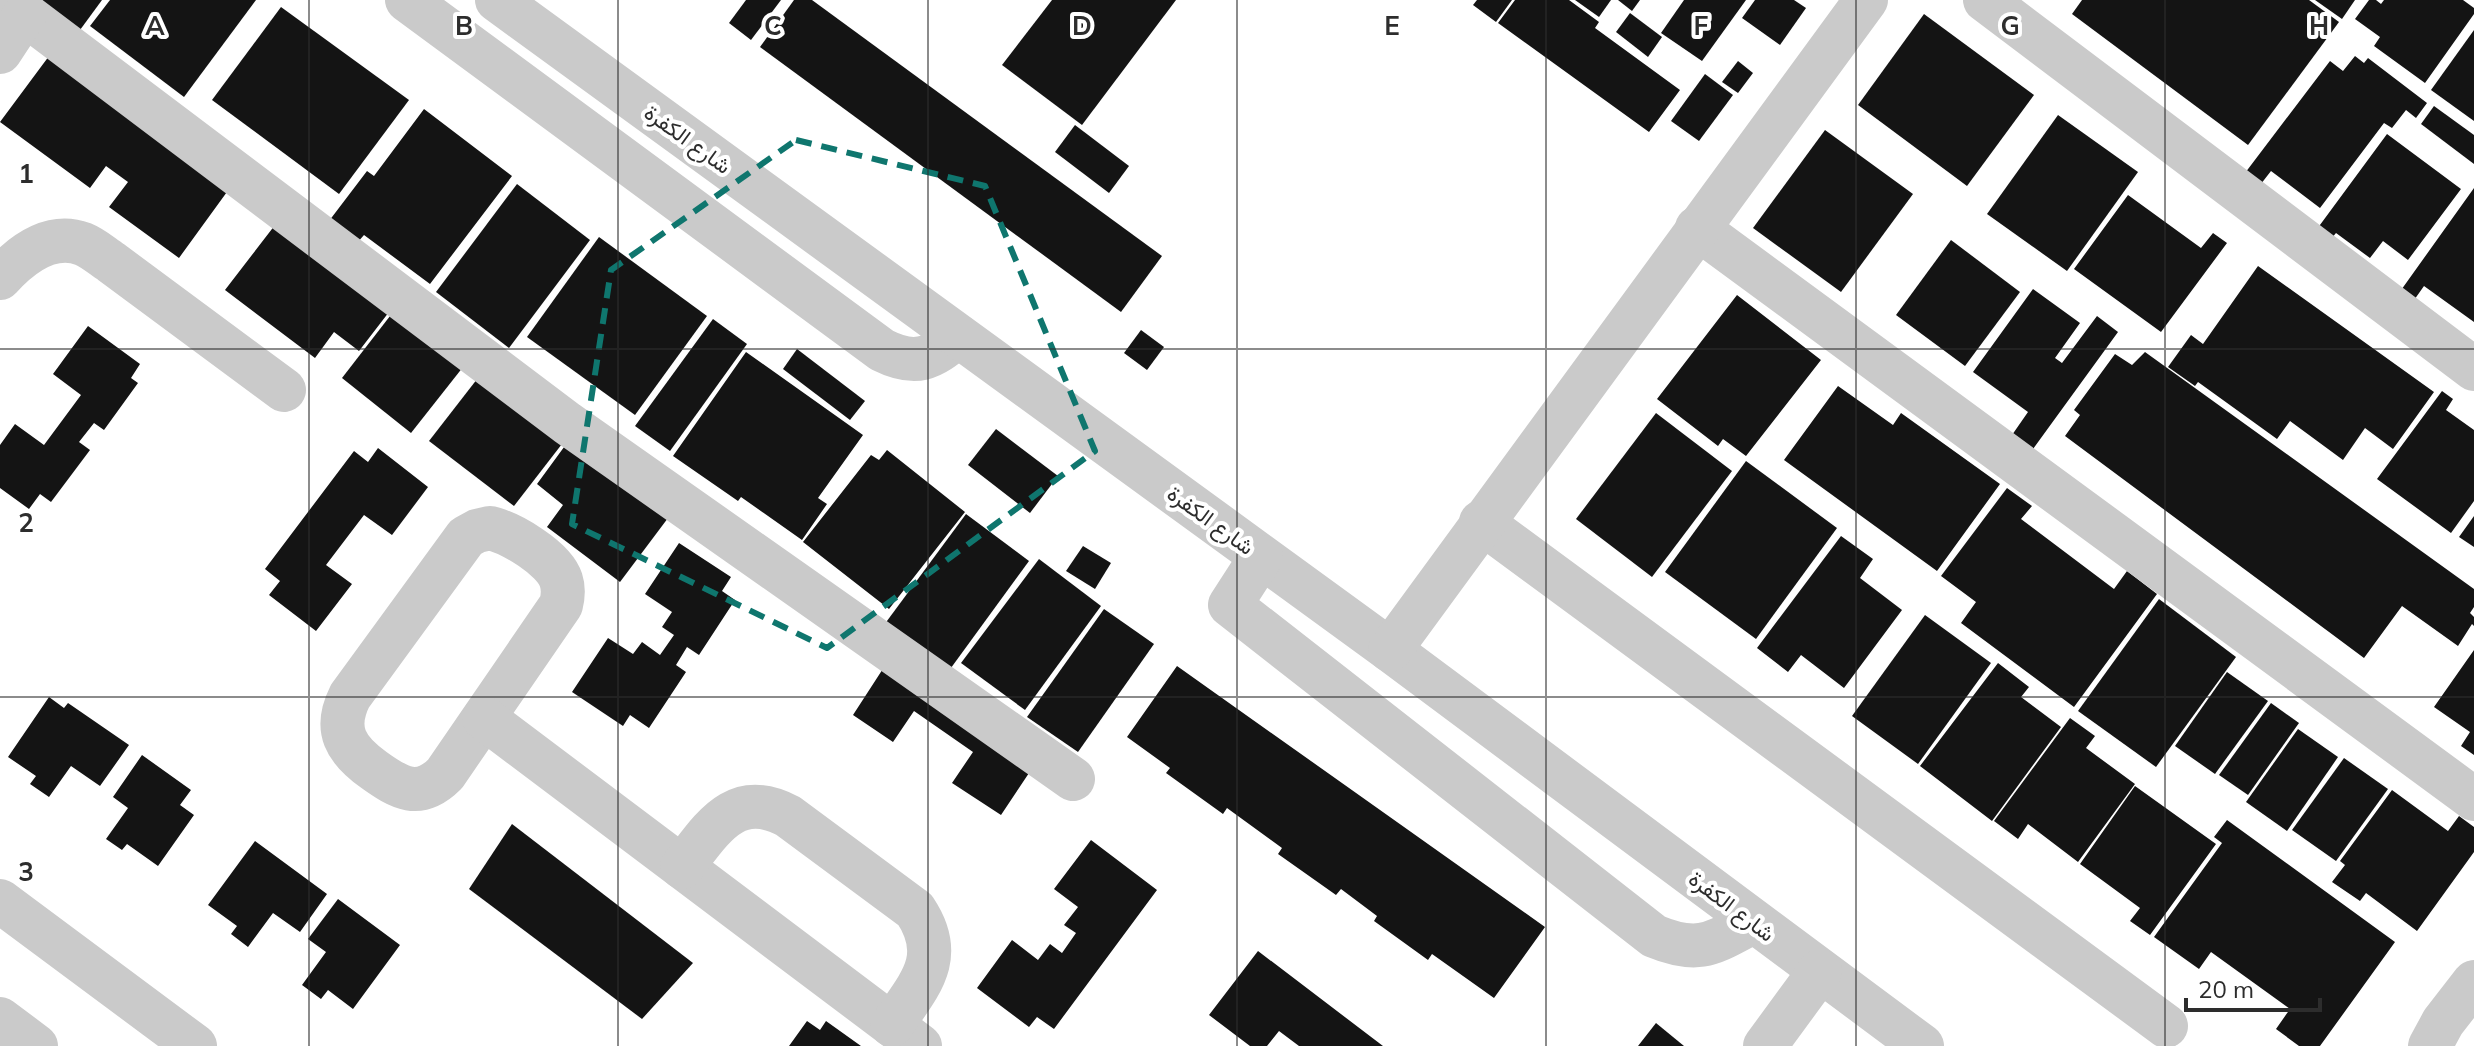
<svg xmlns="http://www.w3.org/2000/svg" width="2474" height="1046" viewBox="0 0 2474 1046" font-family="Mulish,Vazirmatn,sans-serif">
	<style>
		.building { fill: #141414 }
		.lines { fill: none; stroke-linecap: round; stroke-linejoin: round }
		.minor { stroke: #cacaca; stroke-width: 44 }
		.marked { fill: none; stroke: #0f766e; stroke-width: 6; stroke-dasharray: 16 10; stroke-linejoin: round }
		.grid { fill: none; stroke: #2d2d2d; stroke-width: 2; stroke-opacity: 0.55 }
		.labels { text-anchor: middle; stroke-width: 8; stroke-linejoin: round; paint-order: stroke }
		.street-label { font-size: 22px; fill: #2d2d2d; stroke: #fff }
		.grid-label { font-size: 26px; text-anchor: middle; font-weight: bold; fill: #2d2d2d; stroke: #fff; stroke-width: 8; stroke-linejoin: round; paint-order: stroke }
	</style>
	<rect width="100%" height="100%" fill="#fff"/>
	<!-- building -->
	<g class="building">
		<path d="M40,0H102L80,30Z"/>
		<path d="M110,0H256L184,97L90,26Z"/>
		<path d="M746,0H781L751,40L729,23Z"/>
		<path d="M794,0H812L1162,256L1121,312L760,47Z"/>
		<path d="M1052,0H1176L1082,125L1002,65Z"/>
		<path d="M1477,0H1512L1496,22L1473,5Z"/>
		<path d="M1515,0H1569L1599,22L1595,28L1680,90L1649,132L1498,23Z"/>
		<path d="M1575,0H1611L1599,17Z"/>
		<path d="M1618,0H1640L1632,11Z"/>
		<path d="M1684,0H1746L1702,61L1661,33Z"/>
		<path d="M1755,0H1794L1806,8L1780,45L1742,18Z"/>
		<path d="M2082,0H2309L2339,22L2248,145L2072,14Z"/>
		<path d="M2315,0H2355L2342,19Z"/>
		<path d="M2369,0H2376L2381,4L2384,0H2463L2474,8V14L2425,83L2374,46L2380,37L2355,19Z"/>
		<path d="M281,7L409,100L339,194L212,100Z"/>
		<path d="M1630,13L1662,37L1648,57L1616,32Z"/>
		<path d="M1924,14L2034,95L1967,186L1858,105Z"/>
		<path d="M2474,30V121L2431,90Z"/>
		<path d="M52,52L232,185L179,258L109,207L128,182L106,166L90,188L0,122Z"/>
		<path d="M2355,56L2364,63L2368,58L2427,103L2416,118L2406,110L2392,128L2384,123L2320,208L2271,171L2257,189L2242,177L2330,61L2343,71Z"/>
		<path d="M1738,61L1753,73L1738,93L1722,82Z"/>
		<path d="M1705,74L1733,95L1699,141L1671,121Z"/>
		<path d="M2434,106L2474,135V164L2421,124Z"/>
		<path d="M424,109L512,176L430,284L364,235L357,243L329,221L367,171L374,176Z"/>
		<path d="M2058,115L2138,172L2067,271L1987,214Z"/>
		<path d="M1075,125L1129,166L1109,193L1055,152Z"/>
		<path d="M1825,130L1913,194L1841,292L1753,228Z"/>
		<path d="M2387,134L2461,189L2408,260L2383,241L2370,258L2336,233L2331,239L2317,229Z"/>
		<path d="M517,184L590,240L509,348L436,292Z"/>
		<path d="M2474,188V322L2424,286L2412,303L2399,293Z"/>
		<path d="M2128,195L2201,248L2213,233L2227,243L2161,332L2074,269Z"/>
		<path d="M275,225L389,312L359,351L334,332L315,358L225,290Z"/>
		<path d="M599,237L707,316L635,415L527,337Z"/>
		<path d="M1951,240L2020,292L1965,366L1896,315Z"/>
		<path d="M2258,266L2434,392L2393,449L2365,428L2343,460L2290,421L2277,439L2198,382L2195,386L2168,367L2191,335L2203,344Z"/>
		<path d="M2033,289L2080,323L2055,358L2062,363L2097,316L2118,332L2033,449L2012,435L2028,412L1973,372Z"/>
		<path d="M1737,295L1821,360L1746,456L1723,439L1718,446L1657,399Z"/>
		<path d="M397,307L467,362L411,433L342,378Z"/>
		<path d="M713,319L747,344L670,451L635,426Z"/>
		<path d="M88,326L140,364L131,378L138,383L104,430L94,423L79,442L90,450L51,502L40,494L29,509L0,488V445L15,424L44,445L81,395L53,374Z"/>
		<path d="M1141,330L1164,347L1147,370L1124,353Z"/>
		<path d="M797,349L865,401L850,420L783,369Z"/>
		<path d="M746,352L863,435L818,498L827,504L802,540L741,497L738,501L673,456Z"/>
		<path d="M2145,352L2474,589V607L2470,613L2474,617V626L2472,624L2458,646L2402,606L2364,658L2065,436L2080,415L2074,410L2115,354L2132,365Z"/>
		<path d="M488,365L572,431L514,506L429,441Z"/>
		<path d="M1838,386L1893,425L1901,413L2000,484L1937,571L1784,460Z"/>
		<path d="M2442,391L2453,399L2446,410L2474,430V501L2451,533L2377,479Z"/>
		<path d="M1656,413L1732,471L1652,577L1576,519Z"/>
		<path d="M996,429L1058,476L1030,513L968,465Z"/>
		<path d="M567,443L668,518L620,582L547,527L563,505L537,484Z"/>
		<path d="M378,448L428,487L392,535L364,515L326,565L352,584L316,631L269,595L280,581L265,569L354,451L368,462Z"/>
		<path d="M887,450L965,512L889,609L803,542L871,455L879,460Z"/>
		<path d="M1746,461L1837,528L1756,639L1665,572Z"/>
		<path d="M2007,488L2032,506L2021,519L2114,589L2127,571L2157,594L2074,707L1961,623L1976,602L1941,576Z"/>
		<path d="M966,514L1029,561L948,672L884,625Z"/>
		<path d="M2474,516V547L2459,537Z"/>
		<path d="M1841,536L1873,559L1860,578L1902,610L1844,688L1801,655L1788,672L1757,648Z"/>
		<path d="M679,543L731,577L722,591L735,600L699,655L687,647L676,665L686,672L649,728L630,715L623,726L572,692L608,638L633,654L642,642L660,655L674,635L662,627L672,612L645,594Z"/>
		<path d="M1083,546L1111,563L1095,589L1066,571Z"/>
		<path d="M1039,559L1101,606L1025,710L961,663Z"/>
		<path d="M2159,599L2236,657L2156,767L2078,711Z"/>
		<path d="M1104,609L1154,644L1078,752L1027,717Z"/>
		<path d="M1925,615L1991,663L1918,764L1852,716Z"/>
		<path d="M2474,650V755L2461,746L2470,732L2434,707Z"/>
		<path d="M888,661L1037,761L1001,815L952,783L973,752L914,711L893,742L853,715Z"/>
		<path d="M1998,663L2029,687L2021,697L2061,727L1992,821L1920,766Z"/>
		<path d="M1177,666L1545,927L1494,998L1432,954L1428,960L1374,921L1377,916L1341,889L1336,895L1278,854L1282,848L1227,808L1223,814L1166,773L1170,768L1127,737Z"/>
		<path d="M2227,672L2268,701L2215,774L2175,746Z"/>
		<path d="M49,697L64,708L68,703L129,745L100,786L71,766L49,797L30,784L36,776L8,757Z"/>
		<path d="M2271,703L2299,723L2248,795L2219,775Z"/>
		<path d="M2070,718L2095,736L2086,748L2135,784L2078,862L2028,824L2018,839L1994,821Z"/>
		<path d="M2298,729L2338,757L2287,831L2246,802Z"/>
		<path d="M142,755L191,790L180,805L194,815L158,866L127,844L122,850L106,839L128,808L113,797Z"/>
		<path d="M2344,758L2388,789L2336,861L2292,830Z"/>
		<path d="M2135,786L2216,844L2150,935L2130,921L2140,908L2080,864Z"/>
		<path d="M2392,790L2448,831L2459,816L2474,827V852L2417,931L2366,893L2360,901L2332,882L2345,865L2340,861Z"/>
		<path d="M2227,820L2395,942L2320,1046H2299L2276,1029L2290,1009L2211,952L2199,969L2154,937L2222,843L2214,837Z"/>
		<path d="M512,824L693,963L642,1019L469,889Z"/>
		<path d="M1091,840L1157,890L1054,1029L1037,1017L1029,1027L977,988L1012,940L1038,960L1050,944L1062,953L1076,933L1064,925L1078,907L1054,889Z"/>
		<path d="M255,841L327,894L300,932L273,913L248,947L231,934L237,926L208,905Z"/>
		<path d="M338,899L400,945L353,1009L328,990L321,999L302,985L326,952L308,939Z"/>
		<path d="M1258,951L1383,1046H1299L1279,1031L1267,1046H1250L1209,1015Z"/>
		<path d="M807,1021L820,1030L826,1021L861,1046H789Z"/>
		<path d="M1656,1023L1684,1046H1638Z"/>
	</g>
	<g class="lines">
		<!-- minor -->
		<g class="minor">
			<path d="M6,0L567,423L1073,779"/>
			<path d="M407,0L882,350C916,367 931,359 958,336"/>
			<path d="M497,0L1390,650L1922,1046"/>
			<path d="M1985,0L2474,369"/>
			<path d="M0,52L25,14"/>
			<path d="M1697,228L2474,799"/>
			<path d="M0,278C21,255 50,232 83,244C93,248 102,256 111,262L284,390"/>
			<path d="M1481,522L2166,1026"/>
			<path d="M490,528C511,533 554,558 561,580C564,589 563,597 561,605L445,774C419,800 399,788 374,770C346,750 333,730 350,696L466,537L477,531Z"/>
			<path d="M1261,557L1230,605L1654,936C1700,955 1713,943 1753,922"/>
			<path d="M1390,650L1866,0"/>
			<path d="M484,718L920,1046"/>
			<path d="M682,867C712,829 734,788 788,816L915,910C947,958 919,985 892,1025"/>
			<path d="M0,901L195,1046"/>
			<path d="M0,1019L36,1046"/>
			<path d="M1765,1046L1820,971"/>
			<path d="M2430,1046L2443,1022L2474,982"/>
		</g>
	</g>
	<!-- marked area -->
	<path class="marked" d="M796,140L985,186L1095,451L827,648L572,524L611,270Z"/>
	<!-- grid -->
	<path class="grid" d="M309,0V1046M618,0V1046M928,0V1046M1237,0V1046M1546,0V1046M1856,0V1046M2165,0V1046M0,349H2474M0,697H2474"/>
	<g class="labels">
		<!-- street labels -->
		<g class="street-label">
			<text transform="translate(688 139) rotate(36)" y="8">شارع الكفرة</text>
			<text transform="translate(1211 520) rotate(36)" y="8">شارع الكفرة</text>
			<text transform="translate(1732 906) rotate(37)" y="8">شارع الكفرة</text>
		</g>
	</g>
	<g class="grid-label">
		<text x="155" y="35">A</text>
		<text x="464" y="35">B</text>
		<text x="773" y="35">C</text>
		<text x="1082" y="35">D</text>
		<text x="1392" y="35">E</text>
		<text x="1701" y="35">F</text>
		<text x="2010" y="35">G</text>
		<text x="2319" y="35">H</text>
		<text x="26" y="183">1</text>
		<text x="26" y="532">2</text>
		<text x="26" y="881">3</text>
	</g>
	<!-- scale -->
	<path d="M2186 998v12h134v-12" fill="none" stroke="#2d2d2d" stroke-width="4"/>
	<text x="2198" y="998" font-size="24" fill="#2d2d2d" stroke="#ffffff" stroke-width="6" paint-order="stroke">20 m</text>
</svg>
